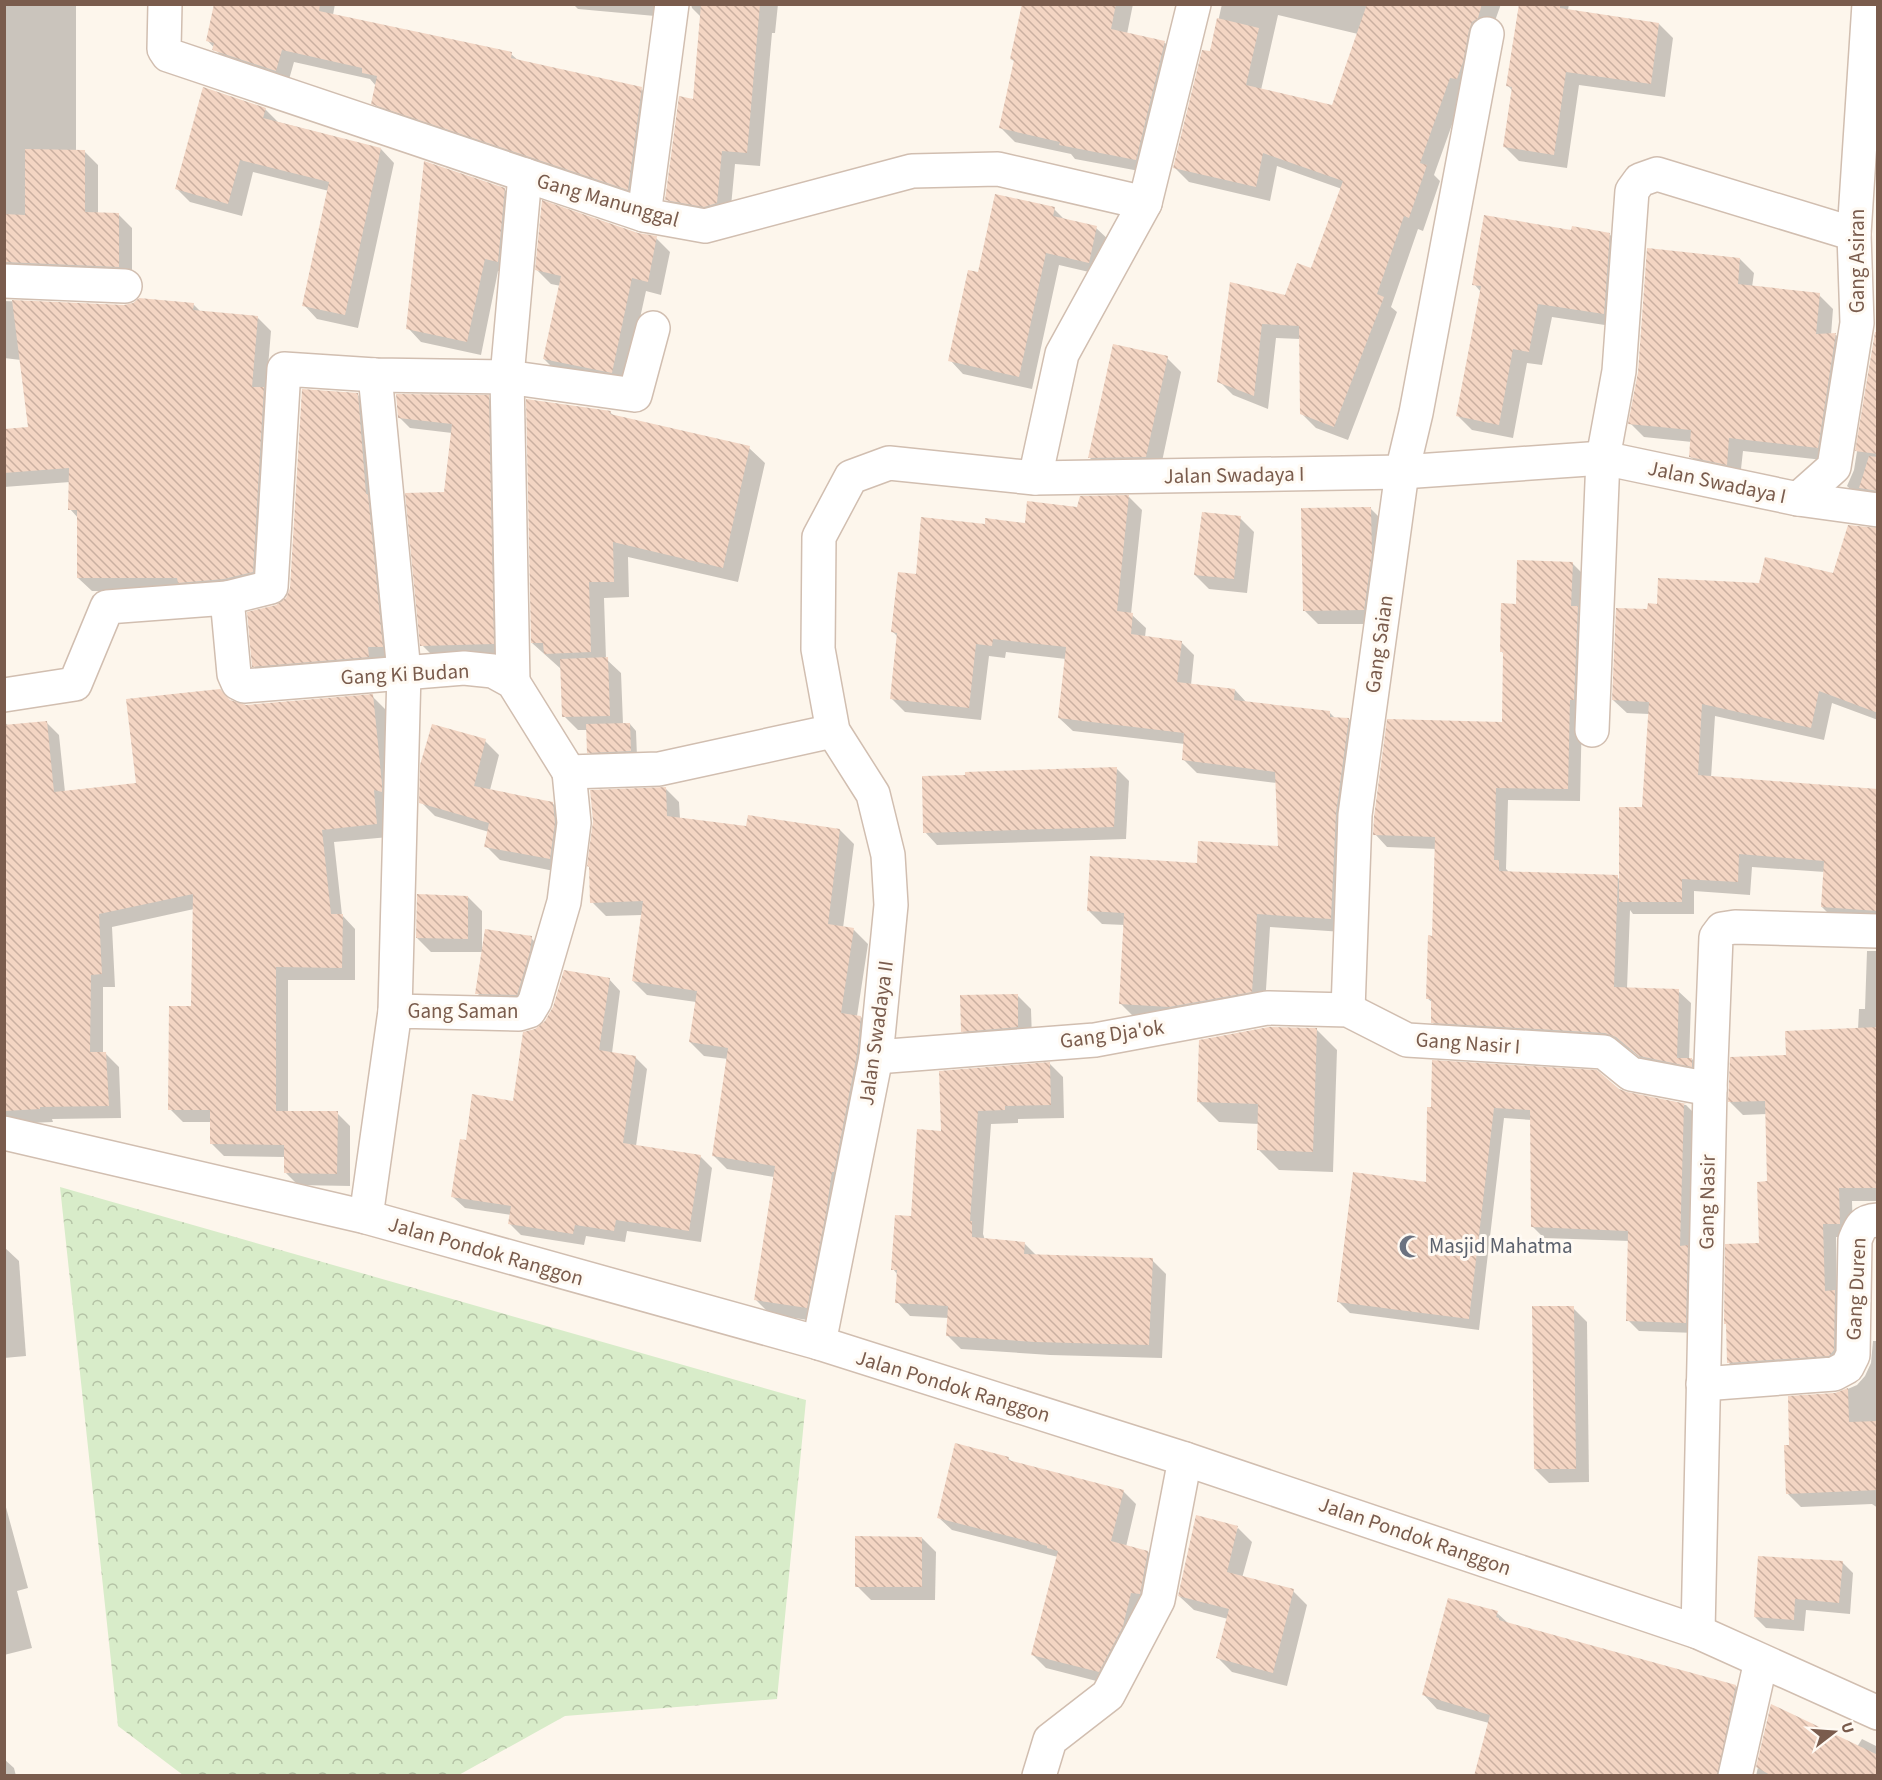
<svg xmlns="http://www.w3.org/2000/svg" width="1882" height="1780" viewBox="0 0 1882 1780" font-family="'Source Sans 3',sans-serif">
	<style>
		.forest { fill: url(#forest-crowns) }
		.shadow { fill: #0003; fill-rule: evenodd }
		.building { fill: url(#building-back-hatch) }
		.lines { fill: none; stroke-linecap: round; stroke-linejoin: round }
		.minor-casing { stroke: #d1beb0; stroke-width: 36 }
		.tertiary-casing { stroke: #d1beb0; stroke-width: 36 }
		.minor { stroke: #fff; stroke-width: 33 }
		.tertiary { stroke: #fff; stroke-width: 33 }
		.labels { text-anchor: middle; stroke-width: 6; stroke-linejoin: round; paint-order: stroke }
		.street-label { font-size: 21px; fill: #7a5c4d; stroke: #fffaf3 }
		.worship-label { font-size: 21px; fill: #5b616d; stroke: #fffaf3; text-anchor: start }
	</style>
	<defs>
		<pattern id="forest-crowns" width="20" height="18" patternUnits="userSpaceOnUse" patternTransform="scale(1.5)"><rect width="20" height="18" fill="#d8ecc9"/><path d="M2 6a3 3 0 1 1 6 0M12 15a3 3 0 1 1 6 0" fill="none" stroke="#b4c2a5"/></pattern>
		<pattern id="building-back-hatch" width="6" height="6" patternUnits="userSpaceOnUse" patternTransform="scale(1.5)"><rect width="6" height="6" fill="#f3d5c3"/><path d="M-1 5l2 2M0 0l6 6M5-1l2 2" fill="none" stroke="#cab0a1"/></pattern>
	</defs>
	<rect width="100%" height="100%" fill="#fdf6ec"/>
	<!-- forest -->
	<path class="forest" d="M60,1187L806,1400L777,1699L565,1716L457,1776L183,1775L118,1726Z"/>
	<!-- shadow -->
	<g class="shadow">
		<path d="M4,4H76V151H84L98,165V214H118L132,228V280L4,282Z"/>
		<path d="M215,4H335L333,15L511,54L519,61L641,89L654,101L641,202L386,116L373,103L376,86L370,79L294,62L288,83L227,62L207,40Z"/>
		<path d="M573,4H672L666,17L578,9Z"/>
		<path d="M691,4H778L775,33H772L760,166L735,164L730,217L680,213L667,199L695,101L702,18L692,8Z"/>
		<path d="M1036,4H1133L1127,34L1165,43L1179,57L1150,173L1075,159L1071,154L1015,142L1001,128L1015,62L1011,59Z"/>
		<path d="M1222,4H1501L1491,32L1464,91L1434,175L1440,181L1423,231L1418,229L1391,307L1397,312L1348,440L1316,428L1301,413L1300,339L1276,338L1268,409L1233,395L1219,381L1231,284L1286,296L1312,270L1342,189L1277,166L1270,201L1189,182L1175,168L1211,53ZM1278,15L1358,34L1333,107L1261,90Z"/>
		<path d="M1521,4H1569L1568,10L1659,24L1673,38L1665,97L1579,85L1567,168L1519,161L1505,147L1513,91L1507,85Z"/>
		<path d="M265,109L278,122L381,149L394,163L358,328L317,319L304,305L329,191L253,172L242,216L190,202L176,188Z"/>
		<path d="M504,189L518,203L511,274L498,271L481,355L421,342L408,328Z"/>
		<path d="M1054,209L1066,221L1096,228L1110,241L1102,275L1059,265L1032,389L963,374L950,360L979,274Z"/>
		<path d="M1572,232L1609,234L1624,248L1618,327L1552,317L1542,365L1527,363L1513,438L1472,430L1458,416L1481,292L1474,284Z"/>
		<path d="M638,234L656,238L670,252L661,295L646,291L625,386L558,373L544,359L561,286L551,284L537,270Z"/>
		<path d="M1740,259L1754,273L1752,287L1819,295L1833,309L1831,335H1836L1850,349L1832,461L1743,451L1740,478L1704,470L1690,456L1692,442L1644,437L1630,423L1639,373Z"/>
		<path d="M4,301L124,306L193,304L201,312L257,317L271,331L266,391L277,402L266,585L188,591H92L78,578L79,519L70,509V482L4,487V430L30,428L21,360L4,358Z"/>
		<path d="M1876,333H1878V502L1861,499L1847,486L1854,470Z"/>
		<path d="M1167,358L1181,372L1160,471L1104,472L1090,458Z"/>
		<path d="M357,394L370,407L395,659L266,679L254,666L287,599Z"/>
		<path d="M488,397L499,408L504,654L433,656L422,645L445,494L452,433L410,428L399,417Z"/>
		<path d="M610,412L615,417L749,448L765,463L738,582L628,557L629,597L604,598L606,659L621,673L623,724H630L636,731L637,757L595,759L589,752L588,730H578L564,716L561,669L532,643Z"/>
		<path d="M1129,497L1142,510L1131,614L1146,628L1145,637L1181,642L1194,655L1191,685L1235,690L1247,703L1330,713L1336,719H1349L1362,732L1343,932L1270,927L1265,1005L1134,1017L1121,1004L1125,925L1102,924L1089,911L1199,864L1280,848L1277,783L1197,773L1184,760L1185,744L1073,731L1059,718L1066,659L1006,652L1005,658L989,656L981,720L905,712L891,698L898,637L893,632L917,576L986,525L1026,524L1078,508Z"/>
		<path d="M1371,509L1385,523L1378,624H1318L1304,610Z"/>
		<path d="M1240,518L1254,532L1247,593L1209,589L1195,575Z"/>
		<path d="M1878,530V720L1832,703L1824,740L1715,716L1711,778L1878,790V923L1835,920L1822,907L1825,872L1752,867L1750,895L1694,891V914H1633L1630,910L1627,989L1678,991L1691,1003L1689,1060L1692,1059L1705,1072L1654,1069L1630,1050L1619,1046L1445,1035L1432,1022L1433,1003L1427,998L1434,937L1437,849L1387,847L1375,834L1504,724V654L1501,651L1518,605L1572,563L1585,576L1580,801L1508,800L1506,869L1510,873L1617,877L1620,880L1644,809L1649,714L1627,713L1613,700L1649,611L1658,605L1760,584L1834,575Z"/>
		<path d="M372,696L385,709L395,798L389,837L334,842L342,915L355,929V980H288V1112L337,1113L350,1126V1186L298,1185L285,1172V1157L224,1156L211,1143L212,1122H183L170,1109L193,1008L194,909L112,927L115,987H103V1054H106L119,1067L121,1118L52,1119L53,1122L4,1124V722L9,726L46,722L59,735L65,792L137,784L230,702L245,706Z"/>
		<path d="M485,741L499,755L490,790L552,803L567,817L564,873L500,860L486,846L489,832L435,816L421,802Z"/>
		<path d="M1117,769L1129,781L1126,839L937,845L925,832Z"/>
		<path d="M665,788L679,802L680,819L748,828L840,830L854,844L843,928L854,930L868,944L857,1016L861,1017L875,1031L820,1322L770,1314L756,1300L774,1177L727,1169L713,1155L728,1059L704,1056L690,1042L696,1002L647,995L633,981L642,915L606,916L592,902Z"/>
		<path d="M468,897L482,911V947L531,938L545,952L530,1009L491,1007L477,993L483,952H431L417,938Z"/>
		<path d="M1867,951H1878V1201H1852L1853,1237H1836L1837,1294L1848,1305L1846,1367L1742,1376L1729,1363L1728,1326L1725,1323L1761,1245L1769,1183L1767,1114L1743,1115L1730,1102L1787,1057L1858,1030L1859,1009H1865Z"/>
		<path d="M609,979L620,991L612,1053L635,1057L647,1069L636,1146L700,1156L712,1168L701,1242L627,1231L625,1242L586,1236L584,1245L521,1235L510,1224L511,1215L465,1208L453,1197L467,1141L514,1102L536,1030Z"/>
		<path d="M1017,995L1031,1009L1032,1041L976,1045L962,1031Z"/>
		<path d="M1316,1029L1337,1050L1333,1172L1279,1170L1258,1149L1259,1124L1219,1122L1198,1101Z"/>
		<path d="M1050,1064L1063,1077L1064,1118L1018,1119V1123L991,1124L983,1234L985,1240L1024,1243L1037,1256L1152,1260L1166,1274L1162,1358L1050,1355L961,1349L947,1335L949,1318L910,1316L897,1302L898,1275L893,1269L943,1133Z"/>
		<path d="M1618,1090L1627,1094L1686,1105L1695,1114L1696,1333L1639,1331L1628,1320L1630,1241L1544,1238L1533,1227L1532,1120L1504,1118L1479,1330L1350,1313L1339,1302L1427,1184L1429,1109Z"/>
		<path d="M4,1247L19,1261L26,1356L4,1358Z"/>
		<path d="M1573,1308L1587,1322L1589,1482L1549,1483L1535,1469Z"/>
		<path d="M1873,1341H1878V1508L1872,1504L1801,1507L1787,1493L1791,1447L1836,1394L1857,1385L1865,1376L1871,1363Z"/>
		<path d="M1008,1458L1013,1463L1123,1491L1136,1504L1126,1547L1148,1552L1161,1566L1112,1685L1046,1668L1033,1655L1058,1557L952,1530L938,1517Z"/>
		<path d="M4,1500L28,1588L17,1591L32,1648L4,1655Z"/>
		<path d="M1238,1528L1252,1542L1242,1578L1293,1591L1307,1605L1287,1686L1232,1672L1218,1658L1228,1619L1194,1610L1179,1596Z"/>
		<path d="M922,1538L936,1552L935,1600H871L857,1586Z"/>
		<path d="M1842,1562L1853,1573L1850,1614L1806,1610L1804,1631L1766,1628L1755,1617Z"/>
		<path d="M1497,1613L1509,1624L1736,1686L1749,1700L1732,1776H1475L1489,1723L1437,1709L1424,1695Z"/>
		<path d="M1772,1706L1857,1747L1862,1739L1878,1747V1776H1756Z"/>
		<path d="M4,1759L14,1768L16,1776H4Z"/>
	</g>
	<!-- building -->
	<g class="building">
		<path d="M214,4H320L319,11L512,52L511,58L642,87L628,190L371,104L377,76L362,73V68L282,50L276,71L212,50L214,43L206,41Z"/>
		<path d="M701,4H760L747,153L722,151L717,203L704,207L665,200L679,96L693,99Z"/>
		<path d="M1022,4H1116L1111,29L1165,41L1136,160L1059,145L1060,142L999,128L1014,60L1010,59Z"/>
		<path d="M1367,4H1482L1478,18L1472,22L1469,30L1463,62L1457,79L1450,78L1420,163L1427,165L1409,218L1404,216L1377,294L1384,297L1334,427L1300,414L1299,326L1262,324L1254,396L1217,382L1230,282L1285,295L1297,263L1311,268L1343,181L1263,153L1256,187L1173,168L1202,50L1210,51L1217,18L1259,28L1246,85L1332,105Z"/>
		<path d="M1519,4H1560V8L1659,23L1651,84L1566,72L1554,155L1503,147L1512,87L1506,86Z"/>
		<path d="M203,87L266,108L263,118L381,148L345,315L302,306L329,182L240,160L228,204L175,189Z"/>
		<path d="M25,149L85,150V212L119,213V267L4,262V214L25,215Z"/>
		<path d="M424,161L505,188L498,262L485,259L467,342L406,329Z"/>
		<path d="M995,194L1055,207L1053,216L1097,226L1089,263L1046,253L1019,377L948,361L968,270L978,272Z"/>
		<path d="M542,200L638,233L657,236L648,282L632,278L612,373L543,359L561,276L535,270Z"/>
		<path d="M1484,215L1571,230L1572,226L1610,233L1604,314L1538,304L1529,352L1513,349L1499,425L1456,416L1481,286L1472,285Z"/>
		<path d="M1647,248L1740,258L1738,284L1820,293L1816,334L1836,333L1818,448L1729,438L1727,465L1689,457L1691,430L1628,424L1638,372Z"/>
		<path d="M139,298L194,303L193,310L258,316L252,387H264L253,572L224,579L178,583L177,578H77V510H68L69,468L4,473V429L28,427L12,300L124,305L133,303Z"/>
		<path d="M1875,332H1878V454L1855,451Z"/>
		<path d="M1113,344L1168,356L1146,457L1088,458Z"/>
		<path d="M302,389L358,393L366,494H368L383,647H368L369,657L252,667L247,612L276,605L286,598L290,588Z"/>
		<path d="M396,394L489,395L494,644L420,646L405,493L444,492L452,424L398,418Z"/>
		<path d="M526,399L611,411L610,414L750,446L723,568L613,542L614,582H589L591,652L544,654L543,643H531Z"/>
		<path d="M1869,456L1878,457V491L1859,488Z"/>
		<path d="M1129,495L1117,611L1133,613L1131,634L1182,641L1177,682L1235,689L1234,700L1330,711V717L1349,718L1336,813L1331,919L1257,914L1252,992L1169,1007L1119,1004L1124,913L1087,911L1090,856L1197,863L1198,841L1278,846L1275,772L1182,760L1184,733L1058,718L1066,647L993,639L992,646L976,644L969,708L890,699L897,633L891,632L898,572L916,574L921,517L985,524V518L1025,523L1027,501L1077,507L1080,496Z"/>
		<path d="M1371,507L1372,554L1364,610L1303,611L1301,508Z"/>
		<path d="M1202,512L1241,516L1234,579L1194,575Z"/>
		<path d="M1848,525L1878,528V713L1819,691L1811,728L1702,704L1698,775L1878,789V911L1821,907L1824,861L1739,854L1738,882L1682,879V902H1619V807H1642L1649,702L1612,700L1616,608L1647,609L1648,603L1657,604L1658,578L1759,583L1765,557L1833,573Z"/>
		<path d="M1517,560L1573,562L1571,606H1578L1574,700H1570L1568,789L1496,788L1494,860H1499V871L1618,875L1614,987L1679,989L1677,1058H1692V1067L1639,1056L1616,1037L1605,1033L1431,1023V999H1426L1428,935L1432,936L1435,837L1373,835L1374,817L1387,719L1502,722L1503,652H1500L1501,603L1516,604Z"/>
		<path d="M608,657L610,716L562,717L560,659Z"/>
		<path d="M220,689L230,700L246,705L373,694L382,784V792L374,790L377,824L322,830L331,914H343L342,968L276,967V1111H338L337,1174L284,1173V1145L210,1144V1110H168L169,1006H191L193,894L99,914L102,974L91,975L90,1052H106L109,1106L40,1107V1109L4,1111V725L47,721L54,792L136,783L126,699Z"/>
		<path d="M630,723L631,751L587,753L586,724Z"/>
		<path d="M432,724L486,739L474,786L553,802L555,823L550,859L484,847L489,823L419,803L420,765Z"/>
		<path d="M1117,767L1114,827L923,833L922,776L965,775V772Z"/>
		<path d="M666,787L667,816L746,826L748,815L840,829L828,924L854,928L841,1013L861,1016L857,1054L834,1172H832L826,1213L807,1308L754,1300L775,1166L712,1156L728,1048L689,1042L697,991L632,981L643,901L590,903L589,867L587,866L593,821L590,790Z"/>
		<path d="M417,894L468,896V939L416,938Z"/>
		<path d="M485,929L532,936L530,952L517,995L475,994Z"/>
		<path d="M564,970L610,978L599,1050L636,1056L623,1143L701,1155L689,1231L616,1220L614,1231L575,1225L573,1234L508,1224L511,1206L451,1197L460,1139L466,1140L472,1094L513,1101L523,1032L535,1029L545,1021L553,1007Z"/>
		<path d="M1018,994V1027L961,1032L960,995Z"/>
		<path d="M1269,1027L1317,1028L1313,1152L1257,1150L1258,1104L1197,1102L1199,1040Z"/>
		<path d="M1878,1027V1188H1839L1840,1224H1823L1825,1291L1835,1290L1834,1350L1829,1356L1727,1363L1726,1324H1724L1725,1244L1759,1243L1757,1182L1767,1181L1765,1101L1728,1102L1730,1057L1786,1055L1785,1031Z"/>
		<path d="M1432,1060L1597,1070L1619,1089L1627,1092L1687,1104H1684L1680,1246L1688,1245L1686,1323L1626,1321L1628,1231L1531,1227L1530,1110L1494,1108L1469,1319L1337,1302L1353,1172L1426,1182L1427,1107H1431Z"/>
		<path d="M1050,1062L1051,1105L1005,1106V1110L978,1111L970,1221H972V1237L1025,1242L1024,1254L1153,1258L1149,1345L1035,1342L946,1336L948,1306L895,1303L897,1270H891L895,1215L911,1216L917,1129L941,1131L939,1071Z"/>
		<path d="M1532,1306H1574L1576,1469H1534Z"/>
		<path d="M1848,1388L1849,1422L1878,1421V1490L1786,1494L1784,1445H1789L1788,1396L1835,1393Z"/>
		<path d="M955,1443L1009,1457L1008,1460L1124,1490L1111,1541L1148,1551L1140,1594L1131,1593L1123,1626L1099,1672L1031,1655L1058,1551L1047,1548V1546L937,1518Z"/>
		<path d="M1196,1515L1238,1526L1227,1572L1294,1589L1273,1673L1216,1658L1229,1609L1178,1596Z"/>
		<path d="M855,1536L922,1537V1587H855Z"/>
		<path d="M1758,1556L1843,1561L1839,1603L1795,1599L1794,1620L1754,1617Z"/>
		<path d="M1448,1598L1498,1611L1496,1617L1499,1618V1620L1736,1685L1717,1776H1474L1490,1715L1422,1695Z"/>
		<path d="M1771,1704L1878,1755V1776H1772L1756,1767Z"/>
	</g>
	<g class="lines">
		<defs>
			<g id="minor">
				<path d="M165,4L164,49L168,55L644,215L705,226L912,171L998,169L1145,203"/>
				<path d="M644,215L672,4"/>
				<path d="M4,281L125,286"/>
				<path d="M375,375L404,672L395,1011"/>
				<path d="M1035,478L1062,354L1145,203L1194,4"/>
				<path d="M1798,499L1834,467L1857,323L1854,234L1869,4"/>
				<path d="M227,598L234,674L238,683L244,686L464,668L493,671L513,682L569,772L659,769L833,731"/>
				<path d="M513,682L507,377L525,175"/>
				<path d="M4,695L75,684L107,607L227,598L271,587L284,369L375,375L507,377L635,395L653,328"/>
				<path d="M1592,730L1603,458L1619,371L1632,191L1640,180L1657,174L1854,234"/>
				<path d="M1348,1010L1355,815L1402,472L1416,413L1487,34"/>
				<path d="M876,1057L1095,1040L1267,1008L1348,1010L1407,1040L1604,1052L1631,1074L1710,1089"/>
				<path d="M366,1217L395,1011L519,1014L529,1011L535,1001L564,902L574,823L569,772"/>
				<path d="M819,1343L876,1057L891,905L888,855L873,794L833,731L818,649L819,537L851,477L889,463L1035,478L1402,472L1603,458L1798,499L1878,510"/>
				<path d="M1703,1384L1834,1374L1847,1367L1853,1355L1855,1240C1860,1227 1862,1221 1878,1220"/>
				<path d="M1698,1632L1710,1089L1716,937L1722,929L1735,927L1878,931"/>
				<path d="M1039,1776L1050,1740L1108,1695L1158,1600L1185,1459"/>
				<path d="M1735,1776L1761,1661"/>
			</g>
			<path id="tertiary" d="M4,1133L366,1217L819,1343L1185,1459L1698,1632L1878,1713"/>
		</defs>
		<!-- minor casing -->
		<use href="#minor" class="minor-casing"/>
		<!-- tertiary casing -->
		<use href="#tertiary" class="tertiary-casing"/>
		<!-- minor -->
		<use href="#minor" class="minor"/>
		<!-- tertiary -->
		<use href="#tertiary" class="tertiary"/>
	</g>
	<!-- icons -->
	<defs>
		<symbol id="mosque-bare" viewBox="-9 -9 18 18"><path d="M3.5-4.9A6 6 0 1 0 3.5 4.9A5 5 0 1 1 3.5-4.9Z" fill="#6b7280" stroke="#fffaf3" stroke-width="2.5" paint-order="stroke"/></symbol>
	</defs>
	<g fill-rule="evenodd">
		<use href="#mosque-bare" x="1394" y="1230" width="33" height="33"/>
	</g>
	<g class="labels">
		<!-- street labels -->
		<g class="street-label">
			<text transform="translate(608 200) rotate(16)" y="7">Gang Manunggal</text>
			<text transform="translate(1857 261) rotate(-90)" y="7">Gang Asiran</text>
			<text transform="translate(1234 475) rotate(-1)" y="7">Jalan Swadaya I</text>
			<text transform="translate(1717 482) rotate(12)" y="7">Jalan Swadaya I</text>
			<text transform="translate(1379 644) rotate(-82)" y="7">Gang Saian</text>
			<text transform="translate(405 674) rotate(-3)" y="7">Gang Ki Budan</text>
			<text x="463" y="1018">Gang Saman</text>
			<text transform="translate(876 1033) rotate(-82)" y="7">Jalan Swadaya II</text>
			<text transform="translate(1112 1034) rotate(-8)" y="7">Gang Dja'ok</text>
			<text transform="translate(1468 1043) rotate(4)" y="7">Gang Nasir I</text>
			<text transform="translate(1707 1202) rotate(-89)" y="7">Gang Nasir</text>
			<text transform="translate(486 1251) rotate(16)" y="7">Jalan Pondok Ranggon</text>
			<text transform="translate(1856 1289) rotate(-87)" y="7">Gang Duren</text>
			<text transform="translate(953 1386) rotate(17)" y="7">Jalan Pondok Ranggon</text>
			<text transform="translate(1415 1536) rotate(19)" y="7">Jalan Pondok Ranggon</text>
		</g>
		<!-- worship labels -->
		<g class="worship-label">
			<text x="1429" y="1253">Masjid Mahatma</text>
		</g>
	</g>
	<!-- border -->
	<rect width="1882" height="1780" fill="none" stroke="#7a5c4d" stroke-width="12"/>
	<!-- north arrow -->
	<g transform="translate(1834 1732) rotate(73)" stroke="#fffaf3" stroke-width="4.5" paint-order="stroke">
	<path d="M0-4.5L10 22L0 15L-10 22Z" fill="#7a5c4d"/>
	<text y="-9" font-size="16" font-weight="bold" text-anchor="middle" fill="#7a5c4d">U</text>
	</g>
</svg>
